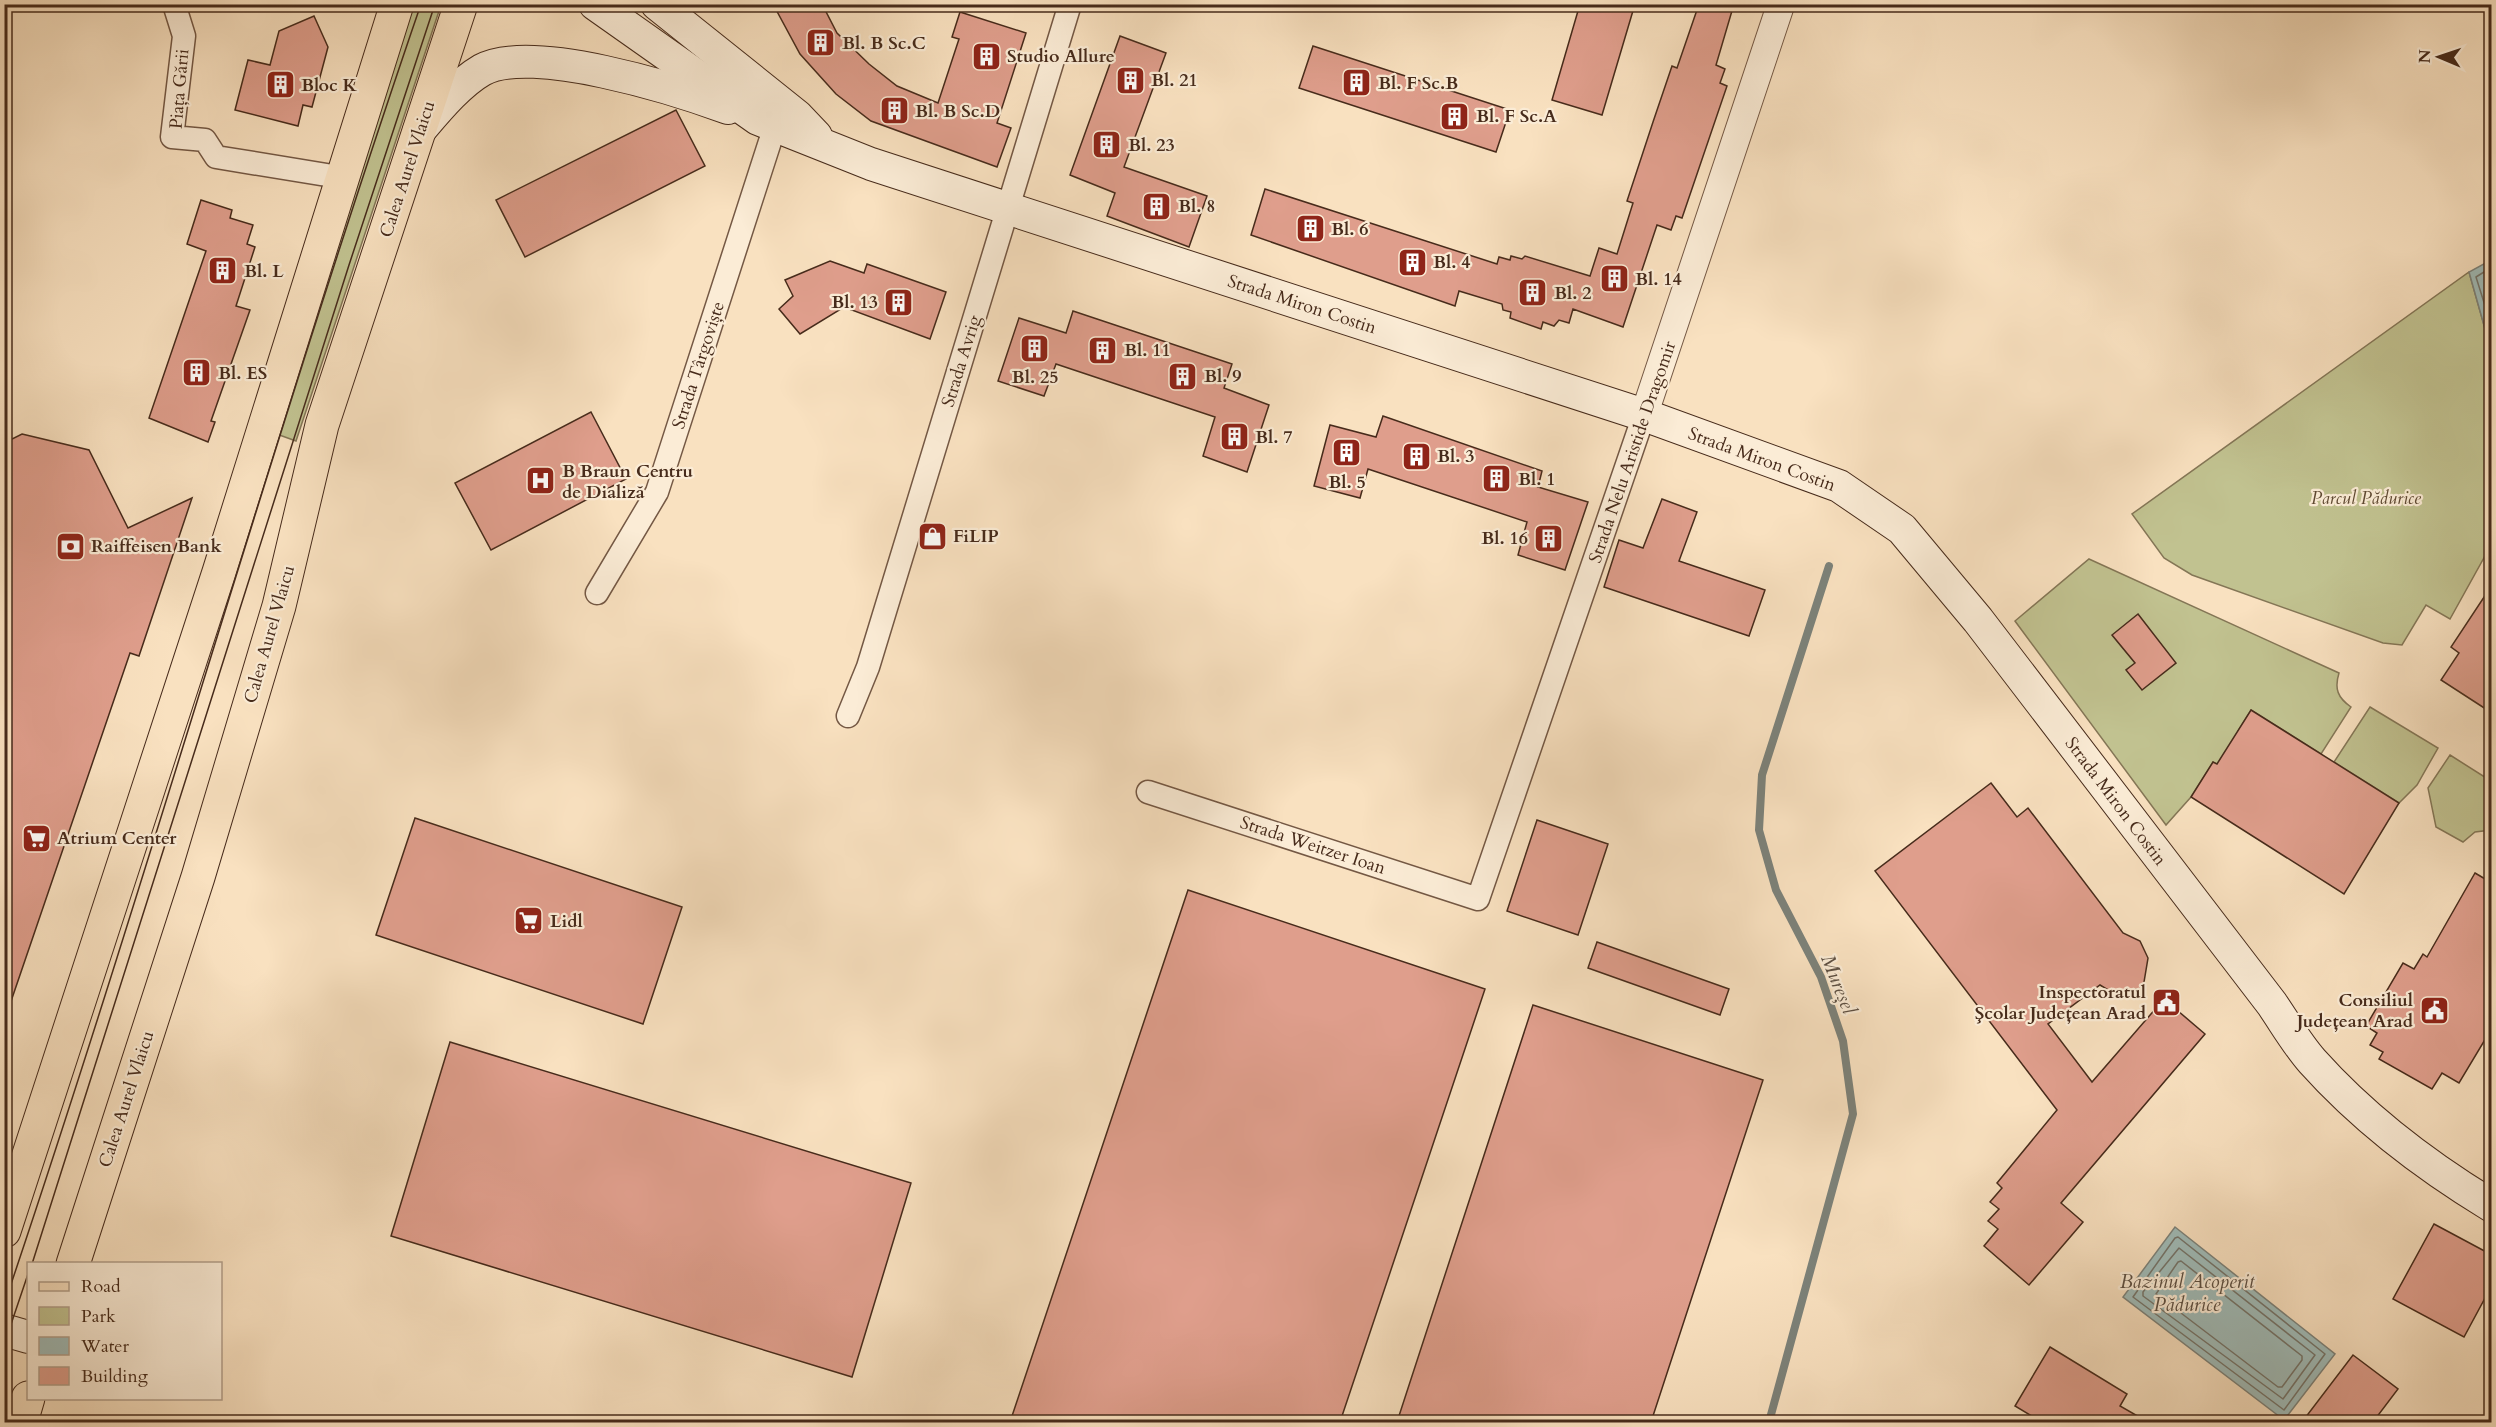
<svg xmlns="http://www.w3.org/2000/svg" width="2496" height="1427" viewBox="0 0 2496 1427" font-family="Cardo,serif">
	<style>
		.green { fill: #c1c290; stroke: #847656; stroke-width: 1.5 }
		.water { fill: #a0bcb9; stroke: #7c827a; stroke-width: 1.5 }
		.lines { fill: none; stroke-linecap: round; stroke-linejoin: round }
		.shore { stroke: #74746a; stroke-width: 1.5 }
		.stream { stroke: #7c827a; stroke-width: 8 }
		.building { fill: #df9e8c; stroke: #472b1b; stroke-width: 1.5 }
		.minor-casing { stroke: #745844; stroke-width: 25 }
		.tertiary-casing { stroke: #745844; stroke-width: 29 }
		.secondary-casing { stroke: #472b1b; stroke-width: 34 }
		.primary-casing { stroke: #472b1b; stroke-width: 35 }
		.minor { stroke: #fbecd6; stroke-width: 22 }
		.tertiary { stroke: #fbecd6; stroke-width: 27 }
		.secondary { stroke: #fbecd6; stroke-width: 32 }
		.primary { stroke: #f9e1c0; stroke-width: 33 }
		.tram { stroke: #472b1b; stroke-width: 1.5 }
		.labels { text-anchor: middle; stroke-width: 4.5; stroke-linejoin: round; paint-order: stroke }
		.poi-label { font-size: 18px; font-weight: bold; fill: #472b1b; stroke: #fbecd6; text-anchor: start }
		.street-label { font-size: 18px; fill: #472b1b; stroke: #fbecd6 }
		.park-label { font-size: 18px; font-style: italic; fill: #5f4932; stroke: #fbecd6 }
		.water-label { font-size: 20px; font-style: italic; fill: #5d4f42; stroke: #fbecd6 }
	</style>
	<rect width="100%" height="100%" fill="#f9e1c0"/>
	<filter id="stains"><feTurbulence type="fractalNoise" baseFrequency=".00333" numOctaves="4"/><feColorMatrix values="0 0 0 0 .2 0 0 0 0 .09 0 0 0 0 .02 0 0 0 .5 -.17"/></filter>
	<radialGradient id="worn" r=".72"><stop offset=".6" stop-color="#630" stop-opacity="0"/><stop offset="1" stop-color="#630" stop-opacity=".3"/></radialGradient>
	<!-- green -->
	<g class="green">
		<path d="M412,5H441L296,441L271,432Z"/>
		<path d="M2469,272L2491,350V545L2450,619L2426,605L2402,645L2383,643L2192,575L2164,558L2132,514Z"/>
		<path d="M2089,559L2339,673C2334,689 2338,698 2351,707L2321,754L2251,710L2238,731L2253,740L2230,773L2213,762L2191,797L2166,825L2015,621Z"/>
		<path d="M2370,707L2438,748L2417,785L2399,803L2334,762Z"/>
		<path d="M2450,755L2491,781V830L2475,832L2463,842L2436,827L2428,788Z"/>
	</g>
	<!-- water -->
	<g class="water">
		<path d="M2491,260V350L2469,272Z"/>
		<path d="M2175,1227L2335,1354L2284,1420L2123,1297Z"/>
	</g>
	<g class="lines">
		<!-- shore -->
		<g class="shore">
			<path d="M2492,267L2476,277L2492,328"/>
			<path d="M2178,1237L2325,1354L2284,1410L2133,1297L2175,1238Z"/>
			<path d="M2179,1248L2315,1355L2283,1399L2143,1296V1292Z"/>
			<path d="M2181,1261L2302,1356V1360L2282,1387H2278L2156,1294L2178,1262Z"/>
		</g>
		<!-- stream -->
		<path class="stream" d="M1769,1422L1853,1114L1843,1041L1821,977L1776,890L1759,830L1762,775L1829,566"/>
	</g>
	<!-- building -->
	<g class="building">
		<path d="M773,4H822L837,33L869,64L897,86L938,103L959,39L952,37L960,12L1026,33L997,123L1011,128L997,167L871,121L836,94L800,54Z"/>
		<path d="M1580,4H1635L1602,115L1552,100Z"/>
		<path d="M1699,4H1734L1716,65L1725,69L1720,83L1727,86L1682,218L1676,216L1671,230L1657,225L1623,327L1573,309L1569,323L1559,320L1554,326L1543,322L1541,329L1510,318L1511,312L1503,310L1502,304L1459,291L1455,306L1251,235L1265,189L1497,264L1499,257L1510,260L1511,256L1522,259L1525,256L1590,276L1599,248L1617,254L1633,203L1627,201L1653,122L1672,66L1677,68Z"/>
		<path d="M314,16L328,47L312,107L303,105L298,126L235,110L248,60L270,65L279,31Z"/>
		<path d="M1120,36L1166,53L1124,167L1207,196L1189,247L1107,216L1115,193L1070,175Z"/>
		<path d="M1313,46L1510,110L1496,152L1299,88Z"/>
		<path d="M676,110L705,166L525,257L496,200Z"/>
		<path d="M201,200L232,210L230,218L253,225L247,244L255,247L236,306L250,310L211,421L215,422L208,442L149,418L206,251L187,244Z"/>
		<path d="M830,261L864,273L867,264L946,292L930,339L844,307L800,334L779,309L793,296L785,280Z"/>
		<path d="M1073,311L1232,364L1224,388L1269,405L1247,472L1203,456L1215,417L1056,364L1044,396L998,381L1019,318L1066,333Z"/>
		<path d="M591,412L626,479L491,550L455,483Z"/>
		<path d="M1383,416L1542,471L1538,487L1588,502L1565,570L1518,555L1527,522L1368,469L1360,498L1314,486L1330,425L1376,437Z"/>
		<path d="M22,434L89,450L128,528L192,498L139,656L130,653L8,1010L4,1009V443Z"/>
		<path d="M1662,499L1697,512L1679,561L1765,590L1749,636L1604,587L1619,540L1643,548Z"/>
		<path d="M2492,585V713L2441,680L2459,653L2451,647Z"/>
		<path d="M2138,614L2176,663L2142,690L2126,670L2135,663L2112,635Z"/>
		<path d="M2251,710L2399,803L2344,894L2191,797L2213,762L2217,764Z"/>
		<path d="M1991,783L2017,817L2028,808L2123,933L2140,941L2148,958L2143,988L2113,993L2100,985L2048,1024L2092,1082L2164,999L2205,1034L2061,1203L2083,1222L2029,1285L1984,1246L1998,1229L1988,1221L1999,1209L1990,1202L2002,1188L1997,1183L2057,1110L1875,871Z"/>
		<path d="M415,818L682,907L643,1024L376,935Z"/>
		<path d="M1537,820L1608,844L1578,935L1507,911Z"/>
		<path d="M2475,873L2492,883V1028L2459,1083L2442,1073L2432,1089L2379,1059L2383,1052L2370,1045L2377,1033L2366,1026L2403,963L2414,969L2423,954L2427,957Z"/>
		<path d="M1188,890L1485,989L1340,1422H1010Z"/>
		<path d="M1597,942L1729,989L1720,1015L1588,968Z"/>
		<path d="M1533,1005L1763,1080L1651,1422H1397Z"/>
		<path d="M450,1042L911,1183L852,1377L391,1236Z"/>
		<path d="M2434,1224L2492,1255V1285L2464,1337L2393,1299Z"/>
		<path d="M2050,1347L2127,1394L2120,1406L2148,1422H2042L2015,1406Z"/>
		<path d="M2353,1355L2398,1389L2373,1422H2302Z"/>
	</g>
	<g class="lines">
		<defs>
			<g id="minor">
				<path d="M174,4L184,36L172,137L205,140L216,157L345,178"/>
				<path d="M597,593L657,492L775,126"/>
				<path d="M848,716L868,667L1070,4"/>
				<path d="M1148,792L1478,899L1644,415"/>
			</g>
			<path id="tertiary" d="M1644,415L1781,4"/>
			<g id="secondary">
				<path d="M595,4L758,119L871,164L1644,415L1839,486L1902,529L1978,620L2272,1004C2285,1023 2297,1044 2312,1061C2363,1118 2426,1166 2492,1206"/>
				<path d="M657,4L797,116L816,136"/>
				<path d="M419,131C437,110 458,84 482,70C531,43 676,89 728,108"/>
				<path d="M4,1330L28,1337"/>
			</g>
			<g id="primary">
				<path d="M4,1231L219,572L397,4"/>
				<path d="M73,1264L198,877L279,606L322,425L461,4"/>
				<path d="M21,1422L28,1398"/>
			</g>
		</defs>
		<!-- minor casing -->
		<use href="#minor" class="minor-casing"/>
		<!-- tertiary casing -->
		<use href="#tertiary" class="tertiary-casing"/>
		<!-- secondary casing -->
		<use href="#secondary" class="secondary-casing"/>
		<!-- primary casing -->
		<use href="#primary" class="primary-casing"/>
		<!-- minor -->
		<use href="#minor" class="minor"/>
		<!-- tertiary -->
		<use href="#tertiary" class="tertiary"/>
		<!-- secondary -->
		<use href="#secondary" class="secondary"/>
		<!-- primary -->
		<use href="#primary" class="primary"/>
		<!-- tram -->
		<g class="tram">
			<path d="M32,1264L349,265L435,4"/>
			<path d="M4,1305C150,873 273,435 421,4"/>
			<path d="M4,1345L28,1274"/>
		</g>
	</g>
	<!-- icons -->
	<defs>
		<symbol id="building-square" viewBox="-11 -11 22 22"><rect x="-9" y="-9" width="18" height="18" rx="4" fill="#8f2418" stroke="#fbecd6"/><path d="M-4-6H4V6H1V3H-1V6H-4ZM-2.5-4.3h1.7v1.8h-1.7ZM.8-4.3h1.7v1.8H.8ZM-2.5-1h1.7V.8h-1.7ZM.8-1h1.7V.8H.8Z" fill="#fff"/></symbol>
		<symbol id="hospital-square" viewBox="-11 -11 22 22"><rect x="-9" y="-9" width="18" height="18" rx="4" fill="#8f2418" stroke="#fbecd6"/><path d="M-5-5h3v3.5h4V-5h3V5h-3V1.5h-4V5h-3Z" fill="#fff"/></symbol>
		<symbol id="shop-square" viewBox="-11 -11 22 22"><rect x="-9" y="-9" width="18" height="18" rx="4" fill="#8f2418" stroke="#fbecd6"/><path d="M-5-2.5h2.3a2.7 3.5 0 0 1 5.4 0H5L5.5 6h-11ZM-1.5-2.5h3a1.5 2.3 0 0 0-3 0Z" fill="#fff"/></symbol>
		<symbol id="bank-square" viewBox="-11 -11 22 22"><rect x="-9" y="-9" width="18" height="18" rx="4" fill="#8f2418" stroke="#fbecd6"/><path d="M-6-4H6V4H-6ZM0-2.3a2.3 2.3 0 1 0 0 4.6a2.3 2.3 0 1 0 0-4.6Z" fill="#fff"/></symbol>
		<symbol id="supermarket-square" viewBox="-11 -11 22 22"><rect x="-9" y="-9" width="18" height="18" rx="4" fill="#8f2418" stroke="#fbecd6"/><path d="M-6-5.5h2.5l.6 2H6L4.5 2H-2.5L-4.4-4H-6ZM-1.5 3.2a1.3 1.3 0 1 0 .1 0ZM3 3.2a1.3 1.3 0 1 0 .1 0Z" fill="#fff"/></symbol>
		<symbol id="civic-square" viewBox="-11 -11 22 22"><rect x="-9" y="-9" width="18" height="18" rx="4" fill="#8f2418" stroke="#fbecd6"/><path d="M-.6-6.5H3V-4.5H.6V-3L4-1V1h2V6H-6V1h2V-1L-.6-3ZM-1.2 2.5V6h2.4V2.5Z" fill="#fff"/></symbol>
	</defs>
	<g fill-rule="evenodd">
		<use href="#building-square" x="804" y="26" width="33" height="33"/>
		<use href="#building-square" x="970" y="40" width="33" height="33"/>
		<use href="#building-square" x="1114" y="64" width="33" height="33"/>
		<use href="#building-square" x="1340" y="66" width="33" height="33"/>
		<use href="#building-square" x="264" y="68" width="33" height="33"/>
		<use href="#building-square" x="878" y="94" width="33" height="33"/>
		<use href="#building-square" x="1438" y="100" width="33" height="33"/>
		<use href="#building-square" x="1090" y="128" width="33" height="33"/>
		<use href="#building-square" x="1140" y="190" width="33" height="33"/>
		<use href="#building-square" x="1294" y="212" width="33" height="33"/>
		<use href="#building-square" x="1396" y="246" width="33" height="33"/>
		<use href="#building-square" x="206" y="254" width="33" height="33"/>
		<use href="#building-square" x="1598" y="262" width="33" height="33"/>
		<use href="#building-square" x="1516" y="276" width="33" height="33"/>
		<use href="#building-square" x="882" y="286" width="33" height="33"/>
		<use href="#building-square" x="1018" y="332" width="33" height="33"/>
		<use href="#building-square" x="1086" y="334" width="33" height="33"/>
		<use href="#building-square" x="180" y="356" width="33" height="33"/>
		<use href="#building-square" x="1166" y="360" width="33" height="33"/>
		<use href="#building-square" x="1218" y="420" width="33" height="33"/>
		<use href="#building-square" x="1330" y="436" width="33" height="33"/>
		<use href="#building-square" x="1400" y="440" width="33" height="33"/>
		<use href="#building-square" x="1480" y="462" width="33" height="33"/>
		<use href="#hospital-square" x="524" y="464" width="33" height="33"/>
		<use href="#shop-square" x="916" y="520" width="33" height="33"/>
		<use href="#building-square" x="1532" y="522" width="33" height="33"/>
		<use href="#bank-square" x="54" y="530" width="33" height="33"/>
		<use href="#supermarket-square" x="20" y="822" width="33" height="33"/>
		<use href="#supermarket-square" x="512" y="904" width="33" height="33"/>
		<use href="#civic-square" x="2150" y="986" width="33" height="33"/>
		<use href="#civic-square" x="2418" y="994" width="33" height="33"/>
	</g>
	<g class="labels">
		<!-- poi labels -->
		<g class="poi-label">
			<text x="842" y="49">Bl. B Sc.C</text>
			<text x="1007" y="62">Studio Allure</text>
			<text x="1151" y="86">Bl. 21</text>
			<text x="1378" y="89">Bl. F Sc.B</text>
			<text x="301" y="91">Bloc K</text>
			<text x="915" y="117">Bl. B Sc.D</text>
			<text x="1476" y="122">Bl. F Sc.A</text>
			<text x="1128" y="151">Bl. 23</text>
			<text x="1178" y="212">Bl. 8</text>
			<text x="1331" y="235">Bl. 6</text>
			<text x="1433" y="268">Bl. 4</text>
			<text x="244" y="277">Bl. L</text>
			<text x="1635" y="285">Bl. 14</text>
			<text x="1554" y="299">Bl. 2</text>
			<text x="878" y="308" text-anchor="end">Bl. 13</text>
			<text x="1124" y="356">Bl. 11</text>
			<text x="218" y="379">Bl. ES</text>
			<text x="1204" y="382">Bl. 9</text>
			<text x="1035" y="383" text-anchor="middle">Bl. 25</text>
			<text x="1255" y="443">Bl. 7</text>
			<text x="1437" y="462">Bl. 3</text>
			<text x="562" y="477">B Braun Centru<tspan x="562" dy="21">de Dializă</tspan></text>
			<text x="1518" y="485">Bl. 1</text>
			<text x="1347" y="488" text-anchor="middle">Bl. 5</text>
			<text x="953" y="542">FiLIP</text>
			<text x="1528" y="544" text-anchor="end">Bl. 16</text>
			<text x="91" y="552">Raiffeisen Bank</text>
			<text x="57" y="844">Atrium Center</text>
			<text x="550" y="927">Lidl</text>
			<text x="2146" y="998" text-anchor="end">Inspectoratul<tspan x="2146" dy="21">Şcolar Judeţean Arad</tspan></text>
			<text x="2413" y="1006" text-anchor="end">Consiliul<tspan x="2413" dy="21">Județean Arad</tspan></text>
		</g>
		<!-- street labels -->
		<g class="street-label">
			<text transform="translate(179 89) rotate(-85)" y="6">Piața Gării</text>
			<text transform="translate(407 169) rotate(-72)" y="6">Calea Aurel Vlaicu</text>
			<text transform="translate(1302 304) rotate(18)" y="6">Strada Miron Costin</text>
			<text transform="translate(961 361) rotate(-73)" y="6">Strada Avrig</text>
			<text transform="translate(698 365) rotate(-72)" y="6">Strada Târgoviște</text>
			<text transform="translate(1632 452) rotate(-71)" y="6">Strada Nelu Aristide Dragomir</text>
			<text transform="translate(1762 459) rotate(20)" y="6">Strada Miron Costin</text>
			<text transform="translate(269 634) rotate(-74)" y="6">Calea Aurel Vlaicu</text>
			<text transform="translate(2116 801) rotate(53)" y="6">Strada Miron Costin</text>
			<text transform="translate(1313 845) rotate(18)" y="6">Strada Weitzer Ioan</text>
			<text transform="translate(126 1099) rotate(-72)" y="6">Calea Aurel Vlaicu</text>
		</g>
		<!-- park labels -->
		<g class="park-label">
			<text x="2366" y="504">Parcul Pădurice</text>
		</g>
		<!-- water labels -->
		<g class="water-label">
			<text transform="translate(1839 984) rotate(68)" y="7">Mureșel</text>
			<text x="2187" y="1288">Bazinul Acoperit<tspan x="2187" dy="23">Pădurice</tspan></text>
		</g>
	</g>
	<!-- margin -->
	<rect width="2496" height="1427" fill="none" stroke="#f9e1c0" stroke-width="24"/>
	<rect x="6" y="6" width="2484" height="1415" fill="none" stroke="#472b1b" stroke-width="3"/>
	<rect x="12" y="12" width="2472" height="1403" fill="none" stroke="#472b1b" stroke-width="1.5"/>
	<!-- legend -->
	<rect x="27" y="1262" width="195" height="138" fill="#fbecd6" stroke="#b39f8b" stroke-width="1.5"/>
	<rect x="39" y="1282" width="30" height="9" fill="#f9e1c0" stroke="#b39f8b" stroke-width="1.5"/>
	<text x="81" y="1292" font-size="18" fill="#472b1b">Road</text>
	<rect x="39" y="1307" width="30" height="18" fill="#c1c290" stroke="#b39f8b" stroke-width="1.5"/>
	<text x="81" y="1322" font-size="18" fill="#472b1b">Park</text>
	<rect x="39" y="1337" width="30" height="18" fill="#a0bcb9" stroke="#b39f8b" stroke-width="1.5"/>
	<text x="81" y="1352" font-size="18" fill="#472b1b">Water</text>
	<rect x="39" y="1367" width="30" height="18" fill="#df9e8c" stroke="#b39f8b" stroke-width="1.5"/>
	<text x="81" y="1382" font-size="18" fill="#472b1b">Building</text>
	<!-- north arrow -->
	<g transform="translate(2439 57) rotate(272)" stroke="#fbecd6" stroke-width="4.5" paint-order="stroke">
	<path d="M0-4.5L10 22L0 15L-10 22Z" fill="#472b1b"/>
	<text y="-9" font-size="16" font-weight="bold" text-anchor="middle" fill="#472b1b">N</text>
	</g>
	<rect width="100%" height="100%" filter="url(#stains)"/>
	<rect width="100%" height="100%" fill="url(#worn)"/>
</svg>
